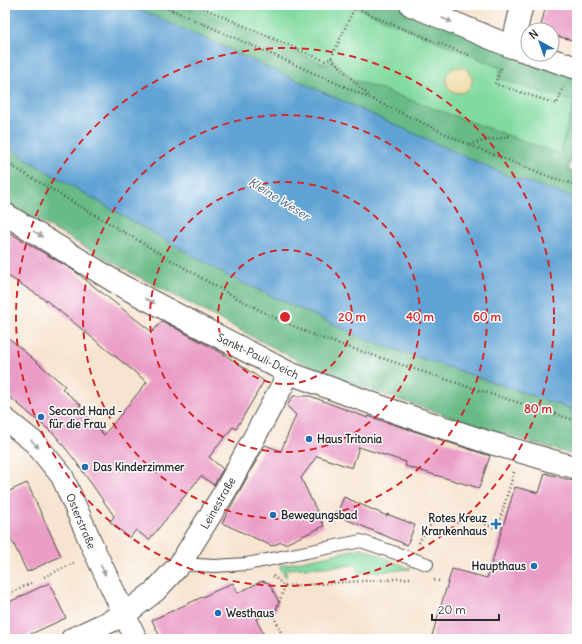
<svg xmlns="http://www.w3.org/2000/svg" width="582" height="644" viewBox="0 0 582 644" font-family="Delius,sans-serif">
	<style>
		.green { fill: #81da9f; stroke: #568265 }
		.forest { fill: #68ba86; stroke: #4a7258 }
		.sand { fill: #eeda9e; stroke: #8c8264 }
		.water { fill: #61a3d4; stroke: #466780 }
		.building { fill: #ea9dc7 }
		.lines { fill: none; stroke-linecap: round; stroke-linejoin: round }
		.lane-casing { stroke: #4a4744; stroke-width: 14 }
		.street-casing { stroke: #4a4744; stroke-width: 24 }
		.path { stroke: #4a4744; stroke-width: 2.5; stroke-dasharray: 1 3; stroke-linecap: butt }
		.lane { stroke: #fff; stroke-width: 12 }
		.street { stroke: #fff; stroke-width: 22 }
		.oneway { fill: #a0a0a0 }
		.ring { fill: none; stroke: #d62828; stroke-width: 2; stroke-dasharray: 7 5 }
		.poi-dot { fill: #1f6fb2; stroke: #fff; stroke-width: 1.5 }
		.labels { text-anchor: middle; stroke-width: 3; stroke-linejoin: round; paint-order: stroke }
		.street-label { font-size: 11px; fill: #2b2b2b; stroke: #fff }
		.poi-label { font-size: 11px; font-weight: bold; fill: #2b2b2b; stroke: #fff; text-anchor: start }
		.water-label { font-size: 12px; font-style: italic; fill: #436177; stroke: #fff }
		.centre { fill: #d62828; stroke: #fff; stroke-width: 2 }
		.ring-label { font-size: 12px; text-anchor: middle; font-weight: bold; fill: #d62828; stroke: #fff; stroke-width: 3; stroke-linejoin: round; paint-order: stroke }
	</style>
	<rect width="100%" height="100%" fill="#fff"/>
	<filter id="ink" filterUnits="userSpaceOnUse"><feTurbulence type="fractalNoise" baseFrequency=".025" numOctaves="2"/><feDisplacementMap in="SourceGraphic" scale="8" xChannelSelector="R" yChannelSelector="G"/><feConvolveMatrix kernelMatrix="1 2 1 2 8 2 1 2 1" color-interpolation-filters="sRGB"/></filter>
	<filter id="wash" filterUnits="userSpaceOnUse"><feTurbulence type="fractalNoise" baseFrequency=".012" numOctaves="4" result="noise"/><feDisplacementMap in="SourceGraphic" scale="16" xChannelSelector="R" yChannelSelector="G"/><feGaussianBlur stdDeviation="0.9" result="paint"/><feColorMatrix in="noise" values="0 0 0 0 0 0 0 0 0 0 0 0 0 0 0 0 0 1.4 0 .05"/><feComposite in="paint" operator="in"/></filter>
	<g filter="url(#wash)">
		<rect width="100%" height="100%" fill="#f7e4d0"/>
		<!-- green -->
		<g class="green">
			<path d="M130,5H411L577,68V138L568,170L577,173V198L506,175Z"/>
			<path d="M362,548L411,569L358,573L357,565L286,569V577L279,566Z"/>
		</g>
		<!-- forest -->
		<g class="forest">
			<path d="M130,5H161L172,11L174,5L192,11L194,8L326,65L333,60L352,79L560,154L574,102L498,78L501,68L350,5H411L577,68V138L568,170L577,173V198L506,175Z"/>
			<path d="M5,145L44,170L228,276L368,340L577,411V456L490,430L355,385L299,361L133,274L5,202Z"/>
		</g>
		<!-- sand -->
		<circle class="sand" cx="459" cy="80" r="13"/>
		<!-- water -->
		<path class="water" d="M5,5H130L506,175L577,198V411L368,340L228,276L44,170L5,145Z"/>
		<g id="blocks">
			<!-- building -->
			<g class="building">
				<path d="M546,5H577V41L552,35V30H540Z"/>
				<path d="M5,230L73,270L152,332L162,321L222,353L264,381L236,429L233,427L209,457L223,469L214,485L201,476L149,540L136,530L130,538L110,522L114,516L74,459L55,435L5,393V335L65,386L62,389L81,405L78,407L104,435L147,382L47,301L5,274Z"/>
				<path d="M293,396H310L368,418V416L386,422L490,456L479,488L405,466L406,462L359,447L352,468L317,456L301,478L324,526L285,544L281,542L272,546L222,523L265,445L281,451L296,415L287,406Z"/>
				<path d="M545,473L577,482V639H431L452,569L487,578L515,487L539,493Z"/>
				<path d="M27,483L61,556L27,572L5,526V493Z"/>
				<path d="M344,497L387,516V514L415,525L407,545L336,515Z"/>
				<path d="M262,581L269,583L279,602L276,610L256,619L266,639H161L152,620L233,583L238,593Z"/>
				<path d="M49,583L66,618L20,639H5V604Z"/>
			</g>
		</g>
	</g>
	<g filter="url(#ink)">
		<use href="#blocks" fill-opacity="0" stroke="#4a4744" stroke-width="1"/>
		<g class="lines">
			<defs>
				<path id="lane" d="M180,564L214,566L247,564L361,541L427,564"/>
				<g id="street">
					<path d="M411,5L512,47L528,52"/>
					<path d="M512,47L522,5"/>
					<path d="M534,54L577,68"/>
					<path d="M5,214L122,286L289,373L396,412L484,441L577,468"/>
					<path d="M5,419L35,443L62,476L95,552L136,639"/>
					<path d="M72,639L124,615L155,591L180,564L227,488L289,373"/>
				</g>
			</defs>
			<!-- lane casing -->
			<use href="#lane" class="lane-casing"/>
			<!-- street casing -->
			<use href="#street" class="street-casing"/>
			<!-- path -->
			<g class="path">
				<path d="M161,5L372,99L467,144L553,178L577,185"/>
				<path d="M186,5L190,7L191,5"/>
				<path d="M196,5L325,61L331,58L355,7"/>
				<path d="M350,5L389,23L471,56"/>
				<path d="M172,11L174,5"/>
				<path d="M331,58L370,97"/>
				<path d="M501,68L495,84L557,104L563,87"/>
				<path d="M469,144L511,136"/>
				<path d="M5,162L222,290L271,316L318,337L472,388L577,421"/>
				<path d="M499,523L514,472"/>
				<path d="M419,543C433,508 465,511 493,528"/>
				<path d="M273,576L285,586L411,578"/>
				<path d="M44,577L76,562"/>
				<path d="M434,580L439,581"/>
				<path d="M5,596L33,582"/>
				<path d="M284,639L274,617L285,586"/>
			</g>
			<!-- lane -->
			<use href="#lane" class="lane"/>
			<!-- street -->
			<use href="#street" class="street"/>
		</g>
		<!-- one-way arrows -->
		<defs><path id="oneway-solid" d="M-6-.8H1V-3.2L6.5 0L1 3.2V.8H-6Z"/></defs>
		<g class="oneway">
			<use href="#oneway-solid" transform="translate(447 20) rotate(23)"/>
			<use href="#oneway-solid" transform="translate(38 234) rotate(32)"/>
			<use href="#oneway-solid" transform="translate(150 301) rotate(28)"/>
			<use href="#oneway-solid" transform="translate(35 444) rotate(46)"/>
			<use href="#oneway-solid" transform="translate(103 570) rotate(65)"/>
		</g>
	</g>
	<!-- distance rings -->
	<g class="ring">
		<circle cx="285" cy="317" r="67"/>
		<circle cx="285" cy="317" r="135"/>
		<circle cx="285" cy="317" r="202"/>
		<circle cx="285" cy="317" r="269"/>
	</g>
	<!-- markers -->
	<g class="poi-dot">
		<circle cx="41" cy="417" r="4"/>
		<circle cx="309" cy="439" r="4"/>
		<circle cx="85" cy="467" r="4"/>
		<circle cx="273" cy="515" r="4"/>
		<path d="M494 518h4v4h4v4h-4v4h-4v-4h-4v-4h4z"/>
		<circle cx="534" cy="566" r="4"/>
		<circle cx="218" cy="613" r="4"/>
	</g>
	<g class="labels">
		<!-- street labels -->
		<g class="street-label">
			<text transform="translate(258 356) rotate(26)" y="4">Sankt-Pauli-Deich</text>
			<text transform="translate(218 503) rotate(-60)" y="4">Leinestraße</text>
			<text transform="translate(81 521) rotate(67)" y="4">Osterstraße</text>
		</g>
		<!-- poi labels -->
		<g class="poi-label">
			<text x="49" y="415">Second Hand -<tspan x="49" dy="13">für die Frau</tspan></text>
			<text x="317" y="443">Haus Tritonia</text>
			<text x="93" y="471">Das Kinderzimmer</text>
			<text x="281" y="519">Bewegungsbad</text>
			<text x="487" y="522" text-anchor="end">Rotes Kreuz<tspan x="487" dy="13">Krankenhaus</tspan></text>
			<text x="526" y="570" text-anchor="end">Haupthaus</text>
			<text x="226" y="617">Westhaus</text>
		</g>
		<!-- water labels -->
		<g class="water-label">
			<text transform="translate(279 199) rotate(32)" y="4">Kleine Weser</text>
		</g>
	</g>
	<circle cx="285" cy="317" r="6" class="centre"/>
	<g class="ring-label">
		<text x="352" y="321">20 m</text>
		<text x="420" y="321">40 m</text>
		<text x="487" y="321">60 m</text>
		<text x="538" y="413">80 m</text>
	</g>
	<!-- margin -->
	<rect width="582" height="644" fill="none" stroke="#fff" stroke-width="20"/>
	<!-- north arrow -->
	<g transform="translate(540 42) rotate(320)"><circle r="19" fill="#ffffff" stroke="#aaaaaa"/>
	<path d="M0-3L7 15L0 10L-7 15Z" fill="#1f6fb2"/>
	<text y="-6" font-size="11" font-weight="bold" text-anchor="middle" fill="#2b2b2b">N</text>
	</g>
	<!-- scale -->
	<path d="M432 614v6h67v-6" fill="none" stroke="#2b2b2b" stroke-width="2"/>
	<text x="438" y="614" font-size="12" fill="#2b2b2b" stroke="#ffffff" stroke-width="3" paint-order="stroke">20 m</text>
</svg>
